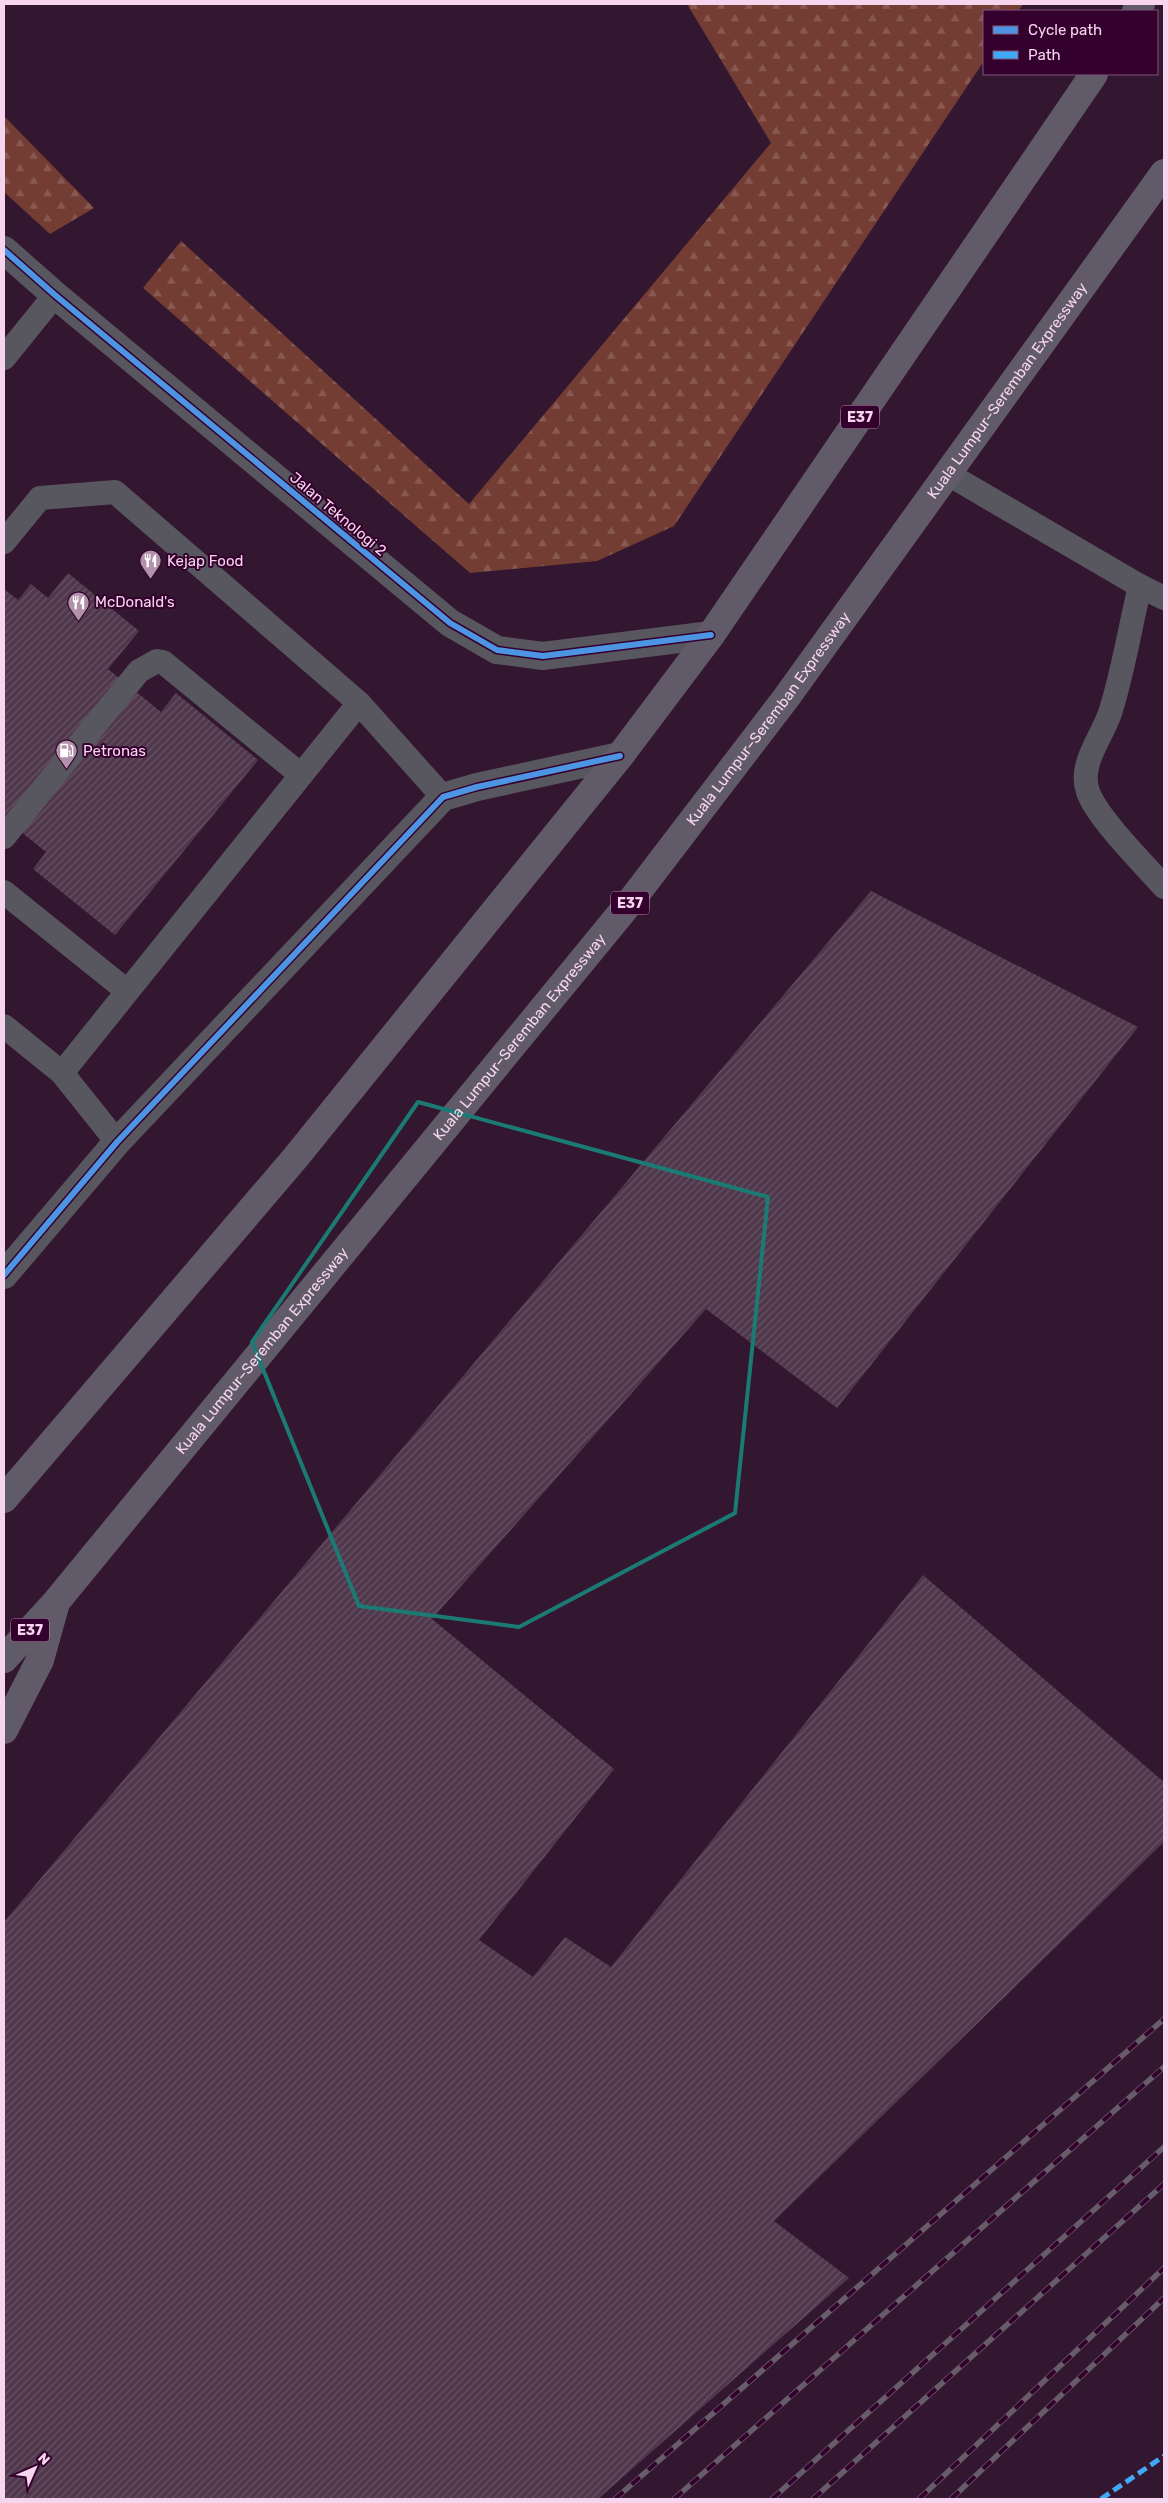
<svg xmlns="http://www.w3.org/2000/svg" width="1168" height="2503" viewBox="0 0 1168 2503" font-family="Rubik,sans-serif">
	<style>
		.forest { fill: url(#forest-firs) }
		.building { fill: url(#building-hatch) }
		.lines { fill: none; stroke-linecap: round; stroke-linejoin: round }
		.lane { stroke: #58575f; stroke-width: 24 }
		.street { stroke: #58575f; stroke-width: 28 }
		.highway { stroke: #615b69; stroke-width: 28 }
		.rail-casing { stroke: #675d6a; stroke-width: 5.5 }
		.rail { stroke: #34002d; stroke-width: 4; stroke-dasharray: 11; stroke-linecap: butt }
		.quiet { stroke: #3fa9f5; stroke-width: 5; stroke-dasharray: 10 5; stroke-linecap: butt }
		.cycleway-casing { stroke: #34002d; stroke-width: 9 }
		.cycleway { stroke: #4d94e3; stroke-width: 6 }
		.marked { fill: none; stroke: #1b7b74; stroke-width: 4; stroke-linejoin: round }
		.labels { text-anchor: middle; stroke-width: 4; stroke-linejoin: round; paint-order: stroke }
		.shield { fill: #34002d; stroke: #bc95b4; stroke-width: 1 }
		.shield-label { font-size: 14px; font-weight: bold; fill: #f7d5ee }
		.street-label { font-size: 15px; fill: #f7d5ee; stroke: #34002d }
		.poi-label { font-size: 15px; fill: #f7d5ee; stroke: #34002d; text-anchor: start }
	</style>
	<defs>
		<pattern id="forest-firs" width="22" height="20" patternUnits="userSpaceOnUse" patternTransform="scale(1.25)"><rect width="22" height="20" fill="#733d34"/><path d="M5 1l3.5 6h-7zM16 11l3.5 6h-7z" fill="#885852"/></pattern>
		<pattern id="building-hatch" width="6" height="6" patternUnits="userSpaceOnUse" patternTransform="scale(1.25)"><rect width="6" height="6" fill="#4f374c"/><path d="M-1 1l2-2M0 6l6-6M5 7l2-2" fill="none" stroke="#695366"/></pattern>
	</defs>
	<rect width="100%" height="100%" fill="#33162f"/>
	<!-- forest -->
	<g class="forest">
		<path d="M687,4H1023L1018,11H984V61L674,526L597,561L470,573L143,288L181,241L469,504L771,143Z"/>
		<path d="M4,116L94,208L50,234L4,192Z"/>
	</g>
	<!-- building -->
	<g class="building">
		<path d="M68,573L139,631L108,669L161,712L176,693L258,760L115,935L33,869L46,852L4,818V589L18,600L31,584L48,598Z"/>
		<path d="M871,891L1138,1027L837,1408L706,1309L432,1619L614,1769L479,1940L533,1977L565,1937L611,1967L923,1575L1164,1782V1842L774,2221L849,2278L598,2499H4V1922Z"/>
	</g>
	<g class="lines">
		<!-- lane -->
		<g class="lane">
			<path d="M4,358L55,295"/>
			<path d="M948,474L1140,586L1164,598"/>
			<path d="M4,542L40,498L115,492L359,703L443,797"/>
			<path d="M1140,586C1130,627 1123,673 1110,713C1102,737 1078,765 1088,792C1098,819 1144,864 1164,887"/>
			<path d="M4,837L139,671L157,661L163,662L301,775"/>
			<path d="M4,892L127,991"/>
			<path d="M4,1026L62,1073L359,703"/>
			<path d="M62,1073L117,1142"/>
		</g>
		<!-- street -->
		<g class="street">
			<path d="M4,250L55,295L450,623L497,650L543,656L711,635"/>
			<path d="M4,1275L117,1142L443,797L477,787L620,756"/>
		</g>
		<!-- highway -->
		<g class="highway">
			<path d="M1136,11L1141,4"/>
			<path d="M4,1499L296,1157L620,756L711,635L1094,74"/>
			<path id="s1" d="M4,1659L56,1602L627,906L786,698L1164,173"/>
			<path d="M4,1730L40,1660L55,1606"/>
		</g>
		<defs>
			<g id="rail">
				<path d="M615,2499L1164,2019"/>
				<path d="M674,2499L1164,2067"/>
				<path d="M772,2499L1164,2147"/>
				<path d="M813,2499L1164,2184"/>
				<path d="M919,2499L1164,2268"/>
				<path d="M951,2499L1164,2298"/>
			</g>
		</defs>
		<!-- rail casing -->
		<use href="#rail" class="rail-casing"/>
		<!-- rail -->
		<use href="#rail" class="rail"/>
		<!-- quiet -->
		<path class="quiet" d="M1101,2499L1164,2456"/>
		<defs>
			<g id="cycleway">
				<path d="M4,250L55,295L450,623L497,650L543,656L711,635"/>
				<path d="M4,1275L117,1142L443,797L477,787L620,756"/>
			</g>
		</defs>
		<!-- cycleway casing -->
		<use href="#cycleway" class="cycleway-casing"/>
		<!-- cycleway -->
		<use href="#cycleway" class="cycleway"/>
	</g>
	<!-- marked area -->
	<path class="marked" d="M418,1102L768,1197L735,1513L519,1627L359,1606L252,1342Z"/>
	<!-- icons -->
	<defs>
		<symbol id="restaurant-pin" viewBox="-11 -11 22 30"><path d="M0 17L-7.5 6A9.5 9.5 0 1 1 7.5 6Z" fill="#b292ab" stroke="#34002d"/><path d="M-5-6h1v4h1v-4h1v4h1v-4h1v5L-1.5 .5V6h-2V.5L-5-1ZM5-6V6H3V1.5H1.5Q1.5-4 5-6Z" fill="#fff"/></symbol>
		<symbol id="fuel-pin" viewBox="-11 -11 22 30"><path d="M0 17L-7.5 6A9.5 9.5 0 1 1 7.5 6Z" fill="#b292ab" stroke="#34002d"/><path d="M-5.5-6h7V0h2V4h1.3V-2.5L3-4.5l.8-.8L6-3V5H2.5V1h-1V6h-7ZM-4.2-4.7v3.2H.2V-4.7Z" fill="#fff"/></symbol>
	</defs>
	<g fill-rule="evenodd">
		<use href="#restaurant-pin" x="138" y="548" width="25" height="34"/>
		<use href="#restaurant-pin" x="66" y="590" width="25" height="34"/>
		<use href="#fuel-pin" x="54" y="738" width="25" height="34"/>
	</g>
	<g class="labels">
		<!-- shield labels -->
		<g class="shield">
			<rect x="841" y="405.5" width="38" height="23" rx="4"/>
			<rect x="611" y="891.5" width="38" height="23" rx="4"/>
			<rect x="11" y="1618.5" width="38" height="23" rx="4"/>
		</g>
		<g class="shield-label">
			<text x="860" y="422">E37</text>
			<text x="630" y="908">E37</text>
			<text x="30" y="1635">E37</text>
		</g>
		<!-- street labels -->
		<g class="street-label">
			<text dy="5" stroke="none"><textPath href="#s1" startOffset="1618">Kuala Lumpur–Seremban Expressway</textPath></text>
			<text transform="translate(338 514) rotate(40)" y="5">Jalan Teknologi 2</text>
			<text dy="5" stroke="none"><textPath href="#s1" startOffset="1212">Kuala Lumpur–Seremban Expressway</textPath></text>
			<text dy="5" stroke="none"><textPath href="#s1" startOffset="808">Kuala Lumpur–Seremban Expressway</textPath></text>
			<text dy="5" stroke="none"><textPath href="#s1" startOffset="402">Kuala Lumpur–Seremban Expressway</textPath></text>
		</g>
		<!-- poi labels -->
		<g class="poi-label">
			<text x="167" y="566">Kejap Food</text>
			<text x="95" y="607">McDonald's</text>
			<text x="83" y="756">Petronas</text>
		</g>
	</g>
	<!-- border -->
	<rect width="1168" height="2503" fill="none" stroke="#f7d5ee" stroke-width="10"/>
	<!-- legend -->
	<rect x="983" y="10" width="175" height="65" fill="#34002d" stroke="#82557a"/>
	<rect x="993" y="26" width="25" height="8" fill="#4d94e3" stroke="#82557a"/>
	<text x="1028" y="35" font-size="15" fill="#f7d5ee">Cycle path</text>
	<rect x="993" y="51" width="25" height="8" fill="#3fa9f5" stroke="#82557a"/>
	<text x="1028" y="60" font-size="15" fill="#f7d5ee">Path</text>
	<!-- north arrow -->
	<g transform="translate(35 2468) rotate(45)" stroke="#34002d" stroke-width="4" paint-order="stroke">
	<path d="M0-4L9 19L0 12L-9 19Z" fill="#f7d5ee"/>
	<text y="-8" font-size="14" font-weight="bold" text-anchor="middle" fill="#f7d5ee">N</text>
	</g>
</svg>
